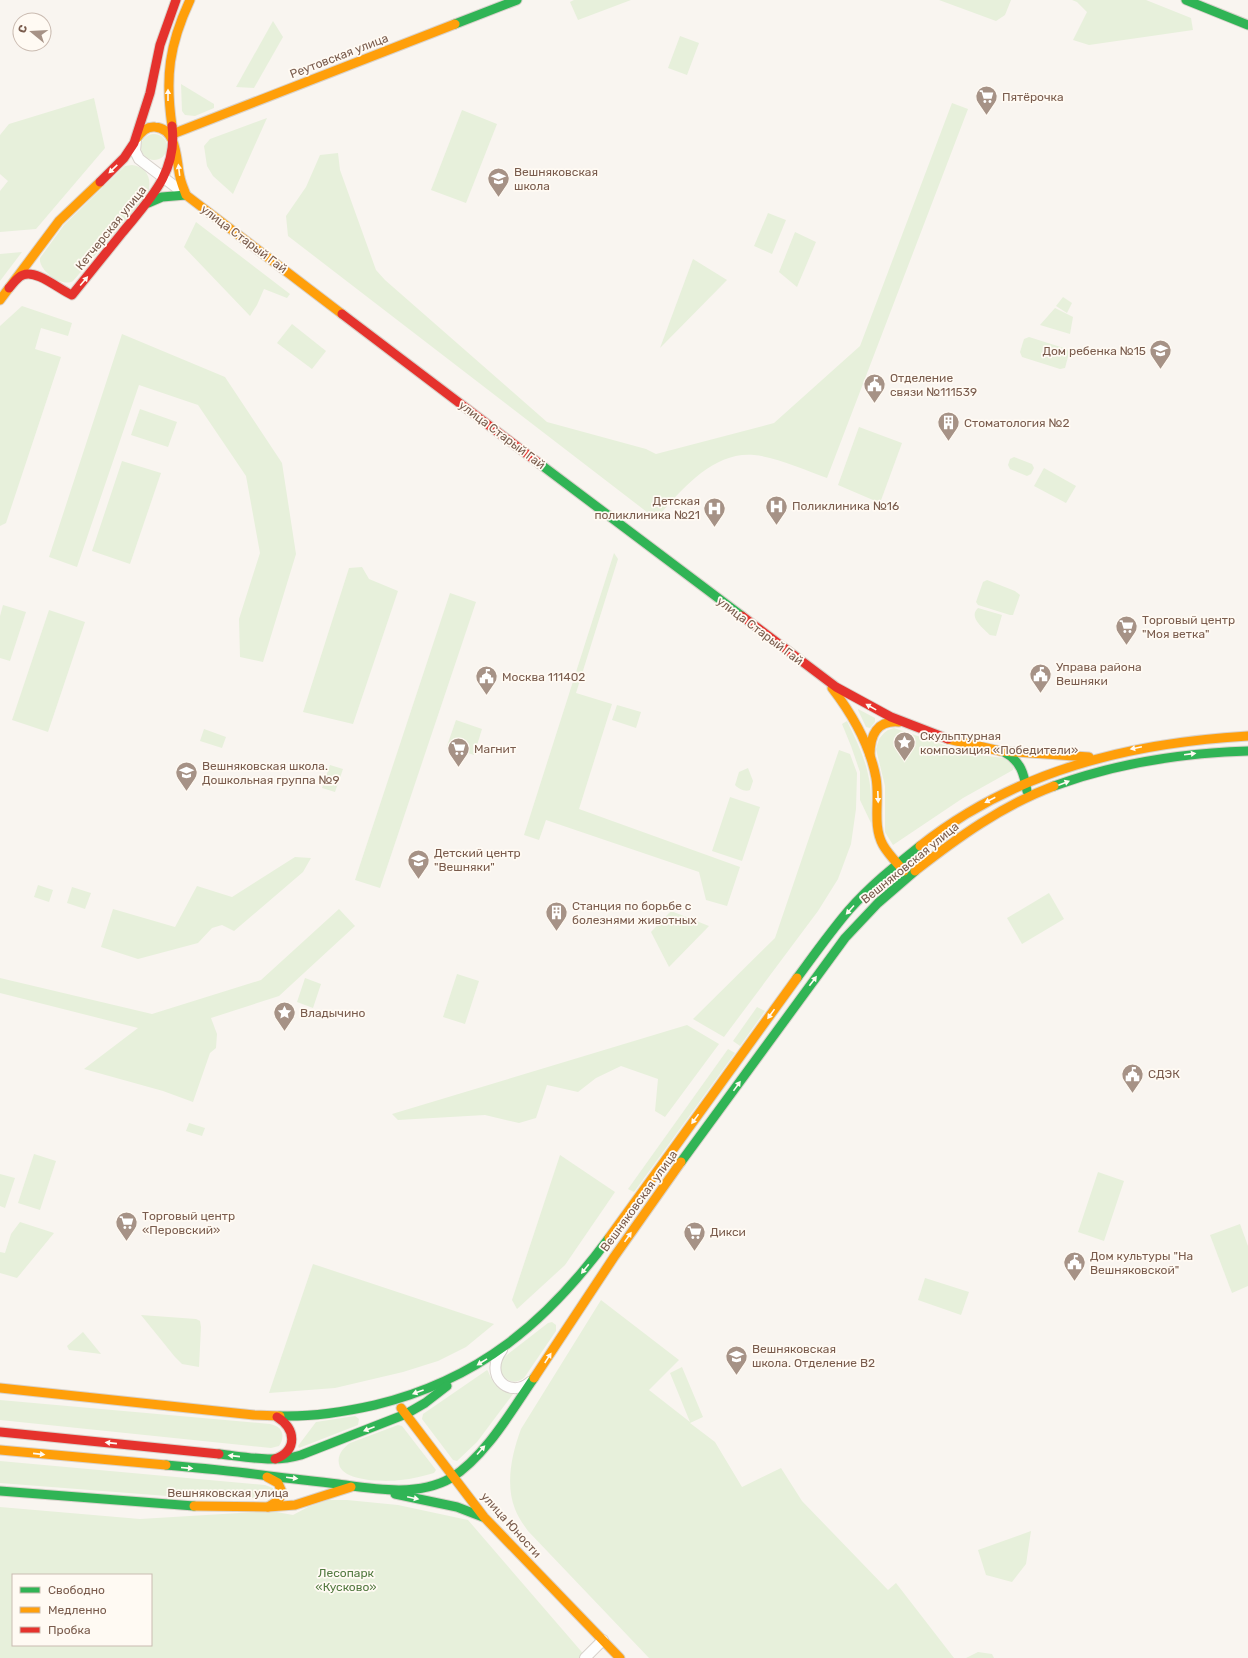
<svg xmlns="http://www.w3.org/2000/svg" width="1248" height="1658" viewBox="0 0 1248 1658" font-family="Rubik,sans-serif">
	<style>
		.green { fill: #e7f0db; fill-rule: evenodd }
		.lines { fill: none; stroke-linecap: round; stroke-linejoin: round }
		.street-casing { stroke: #d7d1cb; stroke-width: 12 }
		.fast-casing { stroke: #d9d2cb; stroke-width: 11 }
		.slow-casing { stroke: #d9d2cb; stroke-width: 11 }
		.jam-casing { stroke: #d9d2cb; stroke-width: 11 }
		.street { stroke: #fefefd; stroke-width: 10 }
		.fast { stroke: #30b455; stroke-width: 9 }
		.slow { stroke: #ff9f0a; stroke-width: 9 }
		.jam { stroke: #e5322d; stroke-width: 9 }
		.oneway { fill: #fffaf3 }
		.labels { text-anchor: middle; stroke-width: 3.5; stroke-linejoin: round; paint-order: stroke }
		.street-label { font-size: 12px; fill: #7a5c4d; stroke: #fffaf3 }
		.poi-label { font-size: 12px; fill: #7a5c4d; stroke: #fffaf3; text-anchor: start }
		.park-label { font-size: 12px; fill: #537a41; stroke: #fffaf3 }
	</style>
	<rect width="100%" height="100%" fill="#f9f5f0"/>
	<!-- green -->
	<g class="green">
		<path d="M574,0H631L578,20L570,2Z"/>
		<path d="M939,0H1011L1005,15L996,21Z"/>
		<path d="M1072,0H1146L1191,18L1193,30L1089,45L1073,40L1087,12L1077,2Z"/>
		<path d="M273,21L283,37L254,88L236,87Z"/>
		<path d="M680,36L699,43L687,75L668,68Z"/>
		<path d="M181,84L214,104V108L195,116L185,115L182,111Z"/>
		<path d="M94,98L105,148L36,229L0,232V191L8,181L0,174V135L9,124Z"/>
		<path d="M952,103L968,109L827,478C805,470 776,457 754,455C713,451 680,491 656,519L288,236L286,216L306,187L320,155L338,153L340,170L376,270L385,280L547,422L646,449L656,454L774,423L860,346Z"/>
		<path d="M462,110L497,124L466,203L431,190Z"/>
		<path d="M267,118L233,194L213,176L207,166L204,146L210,139Z"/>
		<circle cx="154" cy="147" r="13"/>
		<path d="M132,165C148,167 153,181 147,195L73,281C62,288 38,270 40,258L64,225L125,166Z"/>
		<path d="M768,213L786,220L772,254L754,246Z"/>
		<path d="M196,222L290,294L287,298L264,289L257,305L250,316L184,247Z"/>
		<path d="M795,232L816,242L797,287L779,272Z"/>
		<path d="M22,252L0,281V254Z"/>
		<path d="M693,259L727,280L660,348Z"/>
		<path d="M1063,297L1072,303L1067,313L1056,306Z"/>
		<path d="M22,306L72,323L68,336L41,328L35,349L61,357L6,523L0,526V326Z"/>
		<path d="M1055,308L1073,317L1070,334L1040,325Z"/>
		<path d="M292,324L326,351L312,369L277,343Z"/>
		<path d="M122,334L225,377L282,463L296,554L263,662L240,657L239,619L260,553L246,476L198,405L139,385L77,567L49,557Z"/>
		<path d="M1029,337L1067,349L1069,353L1065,368L1060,369L1022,357L1020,352L1024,339Z"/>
		<path d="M140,409L177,422L168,447L131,435Z"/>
		<path d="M859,427L902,443L880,503L838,485Z"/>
		<path d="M1014,457L1032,464L1034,468L1031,474L1027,476L1010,469L1008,465L1010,459Z"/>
		<path d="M122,461L161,473L130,564L92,551Z"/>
		<path d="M1044,468L1076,486L1066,503L1034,486Z"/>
		<path d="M614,553L618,559L576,693L612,704L579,809L740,867L727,906L706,900L699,872L546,820L539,840L524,835Z"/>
		<path d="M362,567L369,579L398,591L353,724L303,712L349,568Z"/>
		<path d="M987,580L1015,591L1020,595L1013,615H1010L978,605L976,602L983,582Z"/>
		<path d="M450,593L476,602L380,888L355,880Z"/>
		<path d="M3,605L26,612L10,661L0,658V616Z"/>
		<path d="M978,608L1002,615L996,636L990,635C983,628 968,617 978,608Z"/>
		<path d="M49,610L85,622L48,732L12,720Z"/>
		<path d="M617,705L641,712L636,728L612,720Z"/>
		<path d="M858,709L875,718V722L870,728L866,727L858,710Z"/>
		<path d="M456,720L482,729L474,755L447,746Z"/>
		<path d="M847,721C855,738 864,755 868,774C872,790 871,807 871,823L860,800V772L851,746L842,724Z"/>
		<path d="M894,728L956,749L987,756L1004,758L1014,766L1013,770L963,798L893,845L885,832V786L876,749L879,739L884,733L888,730Z"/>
		<path d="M204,729L226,737L222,748L200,741Z"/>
		<path d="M839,750L850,754L857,773L856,809L851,844L838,879L818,911L724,1037L693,1019L775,938Z"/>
		<path d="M330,765L343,769L335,792L322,788Z"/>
		<path d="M748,768L753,781L750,790C745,792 739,789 735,785L739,772Z"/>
		<path d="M730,797L760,807L742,861L712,851Z"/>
		<path d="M295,857L311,858L303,872L234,931L222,925L212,928L198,943L138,959L101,947L113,909L175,927L197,886L232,897Z"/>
		<path d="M38,885L53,890L49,902L34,897Z"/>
		<path d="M72,887L91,893L85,909L67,903Z"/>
		<path d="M1049,893L1064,919L1022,944L1007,918Z"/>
		<path d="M339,909L355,926L279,996L211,1018L217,1034L216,1048L210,1053L193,1102L163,1091L84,1069L138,1028L0,993V978L152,1014L261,980Z"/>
		<path d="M671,911L709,926L669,967L651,932Z"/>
		<path d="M457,974L479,981L465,1024L443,1017Z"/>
		<path d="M305,978L321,984L313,1008L297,1002Z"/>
		<path d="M757,1007L765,1011L740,1046L733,1041Z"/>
		<path d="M687,1025L719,1044L665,1117L655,1111L658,1079L621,1066L596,1078L578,1092L547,1085L536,1118L519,1123L485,1115L398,1120L392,1114Z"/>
		<path d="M728,1049L735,1053L634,1192L628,1189Z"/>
		<path d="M189,1123L205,1128L202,1136L186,1131Z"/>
		<path d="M34,1154L56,1161L40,1210L18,1203Z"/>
		<path d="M560,1155L615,1192L565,1265L517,1309L512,1300Z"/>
		<path d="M1098,1172L1124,1181L1104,1241L1078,1232Z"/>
		<path d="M0,1174L15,1178L5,1208L0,1206Z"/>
		<path d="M20,1222L54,1233L17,1278L0,1273V1252L5,1253L11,1234Z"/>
		<path d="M1240,1224L1248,1246V1286L1232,1293L1210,1235Z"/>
		<path d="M313,1264L494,1324L466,1347L438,1361L403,1372L335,1388L269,1393Z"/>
		<path d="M925,1278L969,1292L961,1315L918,1300Z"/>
		<path d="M601,1300L679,1360L649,1390L690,1422L670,1373L682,1367L703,1417L690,1423L715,1442L742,1487L781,1468L802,1501L888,1590L896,1583L954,1658H649L528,1531C523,1524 518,1517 515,1509C505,1484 512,1453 521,1429Z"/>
		<path d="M141,1315L196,1319L200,1321L201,1327L199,1367L182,1364L175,1357Z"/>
		<path d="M552,1322L556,1325V1331L524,1378C517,1383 511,1383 503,1377L500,1369L503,1358L548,1323Z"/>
		<path d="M83,1332L101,1354L69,1350L67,1346Z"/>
		<path d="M487,1370L488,1371C493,1384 499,1390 513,1394L477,1442L457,1461L453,1460L422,1419L423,1414Z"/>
		<path d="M0,1400L270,1424C282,1426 286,1436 279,1446L271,1448L0,1420Z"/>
		<path d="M355,1416L359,1419L358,1425L299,1448L298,1446L316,1422Z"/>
		<path d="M398,1425L402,1426L436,1470L434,1473C423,1476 412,1479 401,1480C387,1482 342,1482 339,1464C337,1455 343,1448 350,1443Z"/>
		<path d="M0,1461L265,1485L273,1488V1494L271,1497L263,1498L180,1497L0,1483Z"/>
		<path d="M328,1500H347L398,1505L468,1520L587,1658H0V1507L140,1519L271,1511L293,1515L308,1507ZM13,1575H151V1645H13Z"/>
		<path d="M1031,1531L1026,1564L1012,1582L986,1575L978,1550Z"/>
		<path d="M978,1652L992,1654L994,1658H966Z"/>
	</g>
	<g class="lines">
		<defs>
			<g id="street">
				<path d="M136,140L135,151L139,159L185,194"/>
				<path d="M502,1350C483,1375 509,1400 530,1382"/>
				<path d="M585,1658L603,1640"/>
			</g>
			<g id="fast">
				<path d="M1186,0L1248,25"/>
				<path d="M455,24L517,0"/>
				<path d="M148,203L162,197L186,195"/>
				<path d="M540,464L742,616"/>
				<path d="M1004,752C1021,761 1024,774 1027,791"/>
				<path d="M1054,786C1117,763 1181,753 1248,751"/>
				<path d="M797,978C814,955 831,931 849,910C870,886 895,866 920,846"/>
				<path d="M681,1162L845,938L878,903L915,871"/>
				<path d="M280,1416C312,1417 344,1412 375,1405C479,1380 547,1322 609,1238"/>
				<path d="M219,1454C247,1457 274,1463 301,1455L406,1414L425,1403L447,1386"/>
				<path d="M166,1465C200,1468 234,1471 269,1476C292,1479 315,1481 338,1484C374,1489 418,1497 451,1478C485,1457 512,1410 534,1378"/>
				<path d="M0,1491L194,1506"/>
				<path d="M395,1494L457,1507L483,1517"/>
			</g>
			<g id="slow">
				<path d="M172,126C165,77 169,45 190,0"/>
				<path d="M170,135L455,24"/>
				<path d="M137,138C141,132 147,126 155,127C178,129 176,161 180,177C181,183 184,189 186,195L342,314"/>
				<path d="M0,300L59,221L100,182"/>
				<path d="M832,688C852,714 870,745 876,778C880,800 872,825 883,845C888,854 897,863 904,871"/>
				<path d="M948,739L1000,751L1089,757"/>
				<path d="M870,755C870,735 877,720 899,722"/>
				<path d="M920,846C1015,771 1128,743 1248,736"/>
				<path d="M915,871C957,838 1003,805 1054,786"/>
				<path d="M609,1238L797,978"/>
				<path d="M534,1378L614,1257L681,1162"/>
				<path d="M0,1388L254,1415L280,1416"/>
				<path d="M401,1408L484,1517L620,1658"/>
				<path d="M0,1450L166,1465"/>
				<path d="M267,1477L278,1483L282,1492L279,1500L268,1507"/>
				<path d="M194,1506L268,1507L295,1505L351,1487"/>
			</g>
			<g id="jam">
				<path d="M100,182L124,158L134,143L150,93L160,45L176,0"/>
				<path d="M9,288C13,284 17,277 23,275C36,269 60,290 72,295C89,274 105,254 122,233C149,200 178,172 172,126"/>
				<path d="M342,314L540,464"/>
				<path d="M742,616L836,687L891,717L948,739"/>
				<path d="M0,1432L219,1454"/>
				<path d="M275,1459C298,1450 296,1429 277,1417"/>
			</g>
		</defs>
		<!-- street casing -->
		<use href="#street" class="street-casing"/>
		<!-- fast casing -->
		<use href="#fast" class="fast-casing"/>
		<!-- slow casing -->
		<use href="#slow" class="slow-casing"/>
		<!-- jam casing -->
		<use href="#jam" class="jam-casing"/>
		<!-- street -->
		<use href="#street" class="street"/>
		<!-- fast -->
		<use href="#fast" class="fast"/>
		<!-- slow -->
		<use href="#slow" class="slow"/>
		<!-- jam -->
		<use href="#jam" class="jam"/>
	</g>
	<!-- one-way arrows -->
	<defs><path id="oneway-solid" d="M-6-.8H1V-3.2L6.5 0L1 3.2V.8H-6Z"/></defs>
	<g class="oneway">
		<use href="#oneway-solid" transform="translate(168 95) rotate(-90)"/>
		<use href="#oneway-solid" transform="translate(113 169) rotate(136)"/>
		<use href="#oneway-solid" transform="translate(179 170) rotate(-97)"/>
		<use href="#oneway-solid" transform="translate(84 281) rotate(-50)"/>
		<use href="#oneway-solid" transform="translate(871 707) rotate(-151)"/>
		<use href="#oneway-solid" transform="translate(1136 748) rotate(168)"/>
		<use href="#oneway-solid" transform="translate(1190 754) rotate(-7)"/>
		<use href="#oneway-solid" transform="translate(1064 783) rotate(-21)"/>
		<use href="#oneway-solid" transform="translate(878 797) rotate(88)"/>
		<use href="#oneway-solid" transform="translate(990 800) rotate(153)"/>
		<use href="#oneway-solid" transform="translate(850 910) rotate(132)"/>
		<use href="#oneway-solid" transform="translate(813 981) rotate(-53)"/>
		<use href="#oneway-solid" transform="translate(771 1014) rotate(126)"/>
		<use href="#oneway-solid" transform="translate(737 1086) rotate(-54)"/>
		<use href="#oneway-solid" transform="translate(695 1119) rotate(126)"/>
		<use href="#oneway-solid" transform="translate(628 1237) rotate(-55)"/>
		<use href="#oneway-solid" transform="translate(585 1269) rotate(129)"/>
		<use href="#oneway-solid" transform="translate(548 1358) rotate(-57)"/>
		<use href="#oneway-solid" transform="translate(482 1362) rotate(148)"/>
		<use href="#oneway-solid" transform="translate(418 1392) rotate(160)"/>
		<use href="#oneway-solid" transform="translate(369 1429) rotate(159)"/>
		<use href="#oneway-solid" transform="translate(111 1443) rotate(-174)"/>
		<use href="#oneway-solid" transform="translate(481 1450) rotate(-48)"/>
		<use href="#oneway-solid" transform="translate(39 1454) rotate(6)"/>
		<use href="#oneway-solid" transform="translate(234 1456) rotate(-174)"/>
		<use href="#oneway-solid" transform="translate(187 1468) rotate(5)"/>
		<use href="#oneway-solid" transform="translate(292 1478) rotate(7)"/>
		<use href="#oneway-solid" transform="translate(413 1498) rotate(12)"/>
	</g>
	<!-- icons -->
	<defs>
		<symbol id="supermarket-pin" viewBox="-11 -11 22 30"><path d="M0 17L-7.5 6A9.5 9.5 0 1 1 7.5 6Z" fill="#a69286" stroke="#fffaf3"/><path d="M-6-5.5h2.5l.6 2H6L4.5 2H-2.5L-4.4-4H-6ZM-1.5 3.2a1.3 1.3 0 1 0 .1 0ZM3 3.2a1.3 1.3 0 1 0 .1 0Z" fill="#fff"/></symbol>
		<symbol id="school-pin" viewBox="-11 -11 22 30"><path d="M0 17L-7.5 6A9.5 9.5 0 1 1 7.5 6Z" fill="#a69286" stroke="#fffaf3"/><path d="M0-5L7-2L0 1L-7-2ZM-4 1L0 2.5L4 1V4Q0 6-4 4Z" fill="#fff"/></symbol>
		<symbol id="civic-pin" viewBox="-11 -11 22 30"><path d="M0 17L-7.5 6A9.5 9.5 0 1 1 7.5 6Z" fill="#a69286" stroke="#fffaf3"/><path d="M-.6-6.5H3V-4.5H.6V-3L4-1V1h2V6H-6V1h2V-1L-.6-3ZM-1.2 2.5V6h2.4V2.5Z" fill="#fff"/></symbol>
		<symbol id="building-pin" viewBox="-11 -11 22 30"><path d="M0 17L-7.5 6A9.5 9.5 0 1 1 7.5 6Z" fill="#a69286" stroke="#fffaf3"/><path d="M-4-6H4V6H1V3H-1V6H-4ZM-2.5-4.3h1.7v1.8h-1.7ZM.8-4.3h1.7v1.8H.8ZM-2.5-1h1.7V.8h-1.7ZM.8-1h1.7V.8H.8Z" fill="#fff"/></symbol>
		<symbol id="hospital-pin" viewBox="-11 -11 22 30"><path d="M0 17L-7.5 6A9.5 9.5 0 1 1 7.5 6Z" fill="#a69286" stroke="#fffaf3"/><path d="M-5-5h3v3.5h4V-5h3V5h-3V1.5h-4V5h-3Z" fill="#fff"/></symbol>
		<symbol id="sight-pin" viewBox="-11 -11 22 30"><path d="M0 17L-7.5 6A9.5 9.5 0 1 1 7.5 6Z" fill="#a69286" stroke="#fffaf3"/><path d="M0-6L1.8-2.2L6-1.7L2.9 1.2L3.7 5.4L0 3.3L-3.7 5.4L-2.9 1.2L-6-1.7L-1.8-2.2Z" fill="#fff"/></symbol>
	</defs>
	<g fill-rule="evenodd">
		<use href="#supermarket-pin" x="974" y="84" width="25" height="34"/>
		<use href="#school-pin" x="486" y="166" width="25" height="34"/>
		<use href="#school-pin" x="1148" y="338" width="25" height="34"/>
		<use href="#civic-pin" x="862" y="372" width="25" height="34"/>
		<use href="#building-pin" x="936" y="410" width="25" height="34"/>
		<use href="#hospital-pin" x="764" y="494" width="25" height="34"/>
		<use href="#hospital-pin" x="702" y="496" width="25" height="34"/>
		<use href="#supermarket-pin" x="1114" y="614" width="25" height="34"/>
		<use href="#civic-pin" x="1028" y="662" width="25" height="34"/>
		<use href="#civic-pin" x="474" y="664" width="25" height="34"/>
		<use href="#sight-pin" x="892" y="730" width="25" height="34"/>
		<use href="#supermarket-pin" x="446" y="736" width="25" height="34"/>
		<use href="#school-pin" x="174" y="760" width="25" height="34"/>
		<use href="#school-pin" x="406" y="848" width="25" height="34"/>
		<use href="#building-pin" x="544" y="900" width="25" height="34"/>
		<use href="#sight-pin" x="272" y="1000" width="25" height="34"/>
		<use href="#civic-pin" x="1120" y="1062" width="25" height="34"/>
		<use href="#supermarket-pin" x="114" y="1210" width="25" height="34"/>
		<use href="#supermarket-pin" x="682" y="1220" width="25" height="34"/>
		<use href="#civic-pin" x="1062" y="1250" width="25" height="34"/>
		<use href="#school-pin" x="724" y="1344" width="25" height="34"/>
	</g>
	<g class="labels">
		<!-- street labels -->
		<g class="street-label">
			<text transform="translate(339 56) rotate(-21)" y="4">Реутовская улица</text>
			<text transform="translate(111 228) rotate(-51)" y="4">Кетчерская улица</text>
			<text transform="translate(244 239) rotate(37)" y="4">улица Старый Гай</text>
			<text transform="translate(502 435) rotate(37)" y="4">улица Старый Гай</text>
			<text transform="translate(760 631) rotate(37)" y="4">улица Старый Гай</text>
			<text transform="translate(910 863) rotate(-39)" y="4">Вешняковская улица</text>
			<text transform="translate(639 1201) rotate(-54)" y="4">Вешняковская улица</text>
			<text x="228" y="1497">Вешняковская улица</text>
			<text transform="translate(511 1525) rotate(48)" y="4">улица Юности</text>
		</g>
		<!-- poi labels -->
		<g class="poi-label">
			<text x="1002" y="101">Пятёрочка</text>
			<text x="514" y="176">Вешняковская<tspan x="514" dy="14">школа</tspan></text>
			<text x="1146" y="355" text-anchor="end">Дом ребенка №15</text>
			<text x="890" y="382">Отделение<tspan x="890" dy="14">связи №111539</tspan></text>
			<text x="964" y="427">Стоматология №2</text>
			<text x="700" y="505" text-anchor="end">Детская<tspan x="700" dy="14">поликлиника №21</tspan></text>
			<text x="792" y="510">Поликлиника №16</text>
			<text x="1142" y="624">Торговый центр<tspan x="1142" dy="14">"Моя ветка"</tspan></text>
			<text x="1056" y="671">Управа района<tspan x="1056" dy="14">Вешняки</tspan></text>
			<text x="502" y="681">Москва 111402</text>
			<text x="920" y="740">Скульптурная<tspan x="920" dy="14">композиция «Победители»</tspan></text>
			<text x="474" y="753">Магнит</text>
			<text x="202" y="770">Вешняковская школа.<tspan x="202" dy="14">Дошкольная группа №9</tspan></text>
			<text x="434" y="857">Детский центр<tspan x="434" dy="14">"Вешняки"</tspan></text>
			<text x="572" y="910">Станция по борьбе с<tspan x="572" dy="14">болезнями животных</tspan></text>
			<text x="300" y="1017">Владычино</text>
			<text x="1148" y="1078">СДЭК</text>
			<text x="142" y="1220">Торговый центр<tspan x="142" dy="14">«Перовский»</tspan></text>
			<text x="710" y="1236">Дикси</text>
			<text x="1090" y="1260">Дом культуры "На<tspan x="1090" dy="14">Вешняковской"</tspan></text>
			<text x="752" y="1353">Вешняковская<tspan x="752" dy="14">школа. Отделение В2</tspan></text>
		</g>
		<!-- park labels -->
		<g class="park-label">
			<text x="346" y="1577">Лесопарк<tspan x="346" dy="14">«Кусково»</tspan></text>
		</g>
	</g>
	<!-- legend -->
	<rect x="12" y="1574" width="140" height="72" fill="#fffaf3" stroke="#cabbb1"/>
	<rect x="20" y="1587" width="20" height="6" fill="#30b455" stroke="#cabbb1"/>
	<text x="48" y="1594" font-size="12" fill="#7a5c4d">Свободно</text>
	<rect x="20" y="1607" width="20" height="6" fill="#ff9f0a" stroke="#cabbb1"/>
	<text x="48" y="1614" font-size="12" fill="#7a5c4d">Медленно</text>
	<rect x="20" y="1627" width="20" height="6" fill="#e5322d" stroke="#cabbb1"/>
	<text x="48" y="1634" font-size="12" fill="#7a5c4d">Пробка</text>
	<!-- north arrow -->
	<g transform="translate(32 32) rotate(288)"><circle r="19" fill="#fffaf3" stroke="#cabbb1"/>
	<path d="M0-3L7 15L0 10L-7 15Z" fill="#a69286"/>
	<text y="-6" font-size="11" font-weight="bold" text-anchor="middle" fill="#7a5c4d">С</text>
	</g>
</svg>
